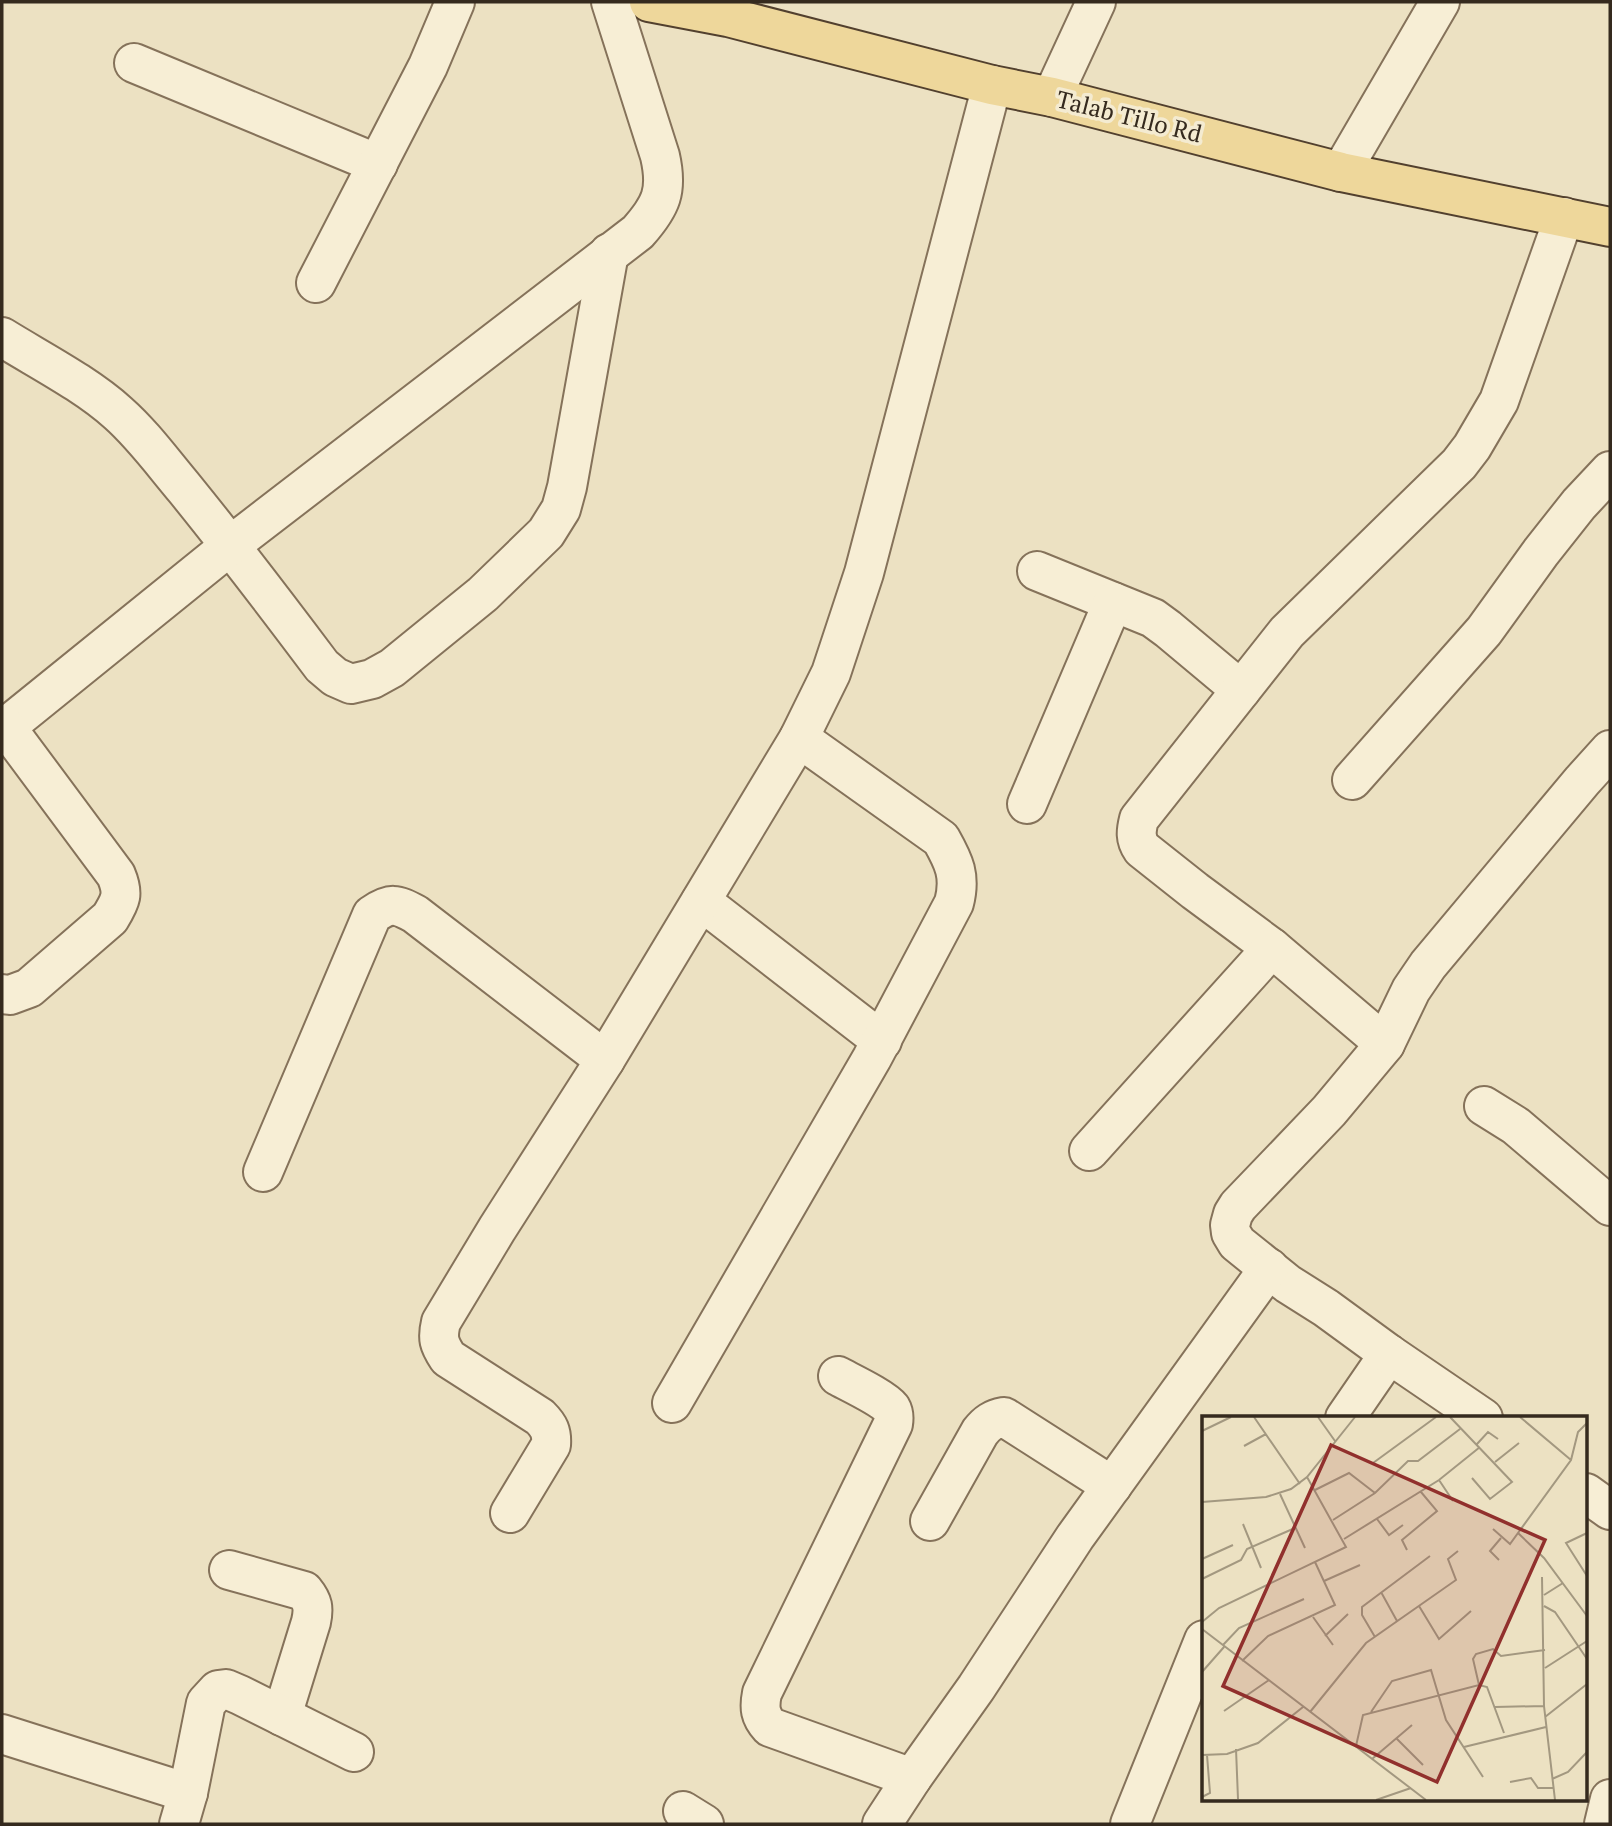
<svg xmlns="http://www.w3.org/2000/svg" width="1612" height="1826" viewBox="0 0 1612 1826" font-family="'PT Serif',serif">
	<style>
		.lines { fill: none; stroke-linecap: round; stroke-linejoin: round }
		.minor-casing { stroke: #85725a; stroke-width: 42 }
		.major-casing { stroke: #52402e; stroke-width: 42 }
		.minor { stroke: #f7eed5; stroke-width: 38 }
		.major { stroke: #eed79b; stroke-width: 38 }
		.labels { text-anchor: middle; stroke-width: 7; stroke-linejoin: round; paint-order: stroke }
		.street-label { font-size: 24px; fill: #352a1e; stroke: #f4ebd1 }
		.inset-road { fill: none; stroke: #a39880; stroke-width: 2 }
		.view { fill: #91302d; fill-opacity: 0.15; stroke: #91302d; stroke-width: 3.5 }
		.inset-edge { fill: none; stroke: #352a1e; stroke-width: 3.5 }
	</style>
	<rect width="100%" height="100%" fill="#ece1c2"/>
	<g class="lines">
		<defs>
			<g id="minor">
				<path d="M134,63L378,164"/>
				<path d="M1052,97L1096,2"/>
				<path d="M1341,172L1440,2"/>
				<path d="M316,283L428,66L455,2"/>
				<path d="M2,337C39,360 86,384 118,413C143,435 163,463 185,489C232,547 277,606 322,666L335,677L351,684L372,679L392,668L483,594L546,533L561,509L567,487L609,253"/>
				<path d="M1037,571L1153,618L1168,629L1241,690"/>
				<path d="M2,729L6,727L231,545L638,232C661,206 668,191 660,156L611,2"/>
				<path d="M1352,780L1484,631L1541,552L1579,504L1610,471"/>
				<path d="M1027,804L1113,602"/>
				<path d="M701,901L882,1041"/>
				<path d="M2,994L10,995L29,988L110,918C121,900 124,894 116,875L6,727"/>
				<path d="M1385,1044L1272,948L1195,891L1142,849C1135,839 1136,831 1139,819L1287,632L1459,464L1472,447L1499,401L1564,217"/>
				<path d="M1484,1106L1516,1126L1610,1206"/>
				<path d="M1089,1151L1272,948"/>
				<path d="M263,1172L372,915C391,902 396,904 415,914L605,1060"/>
				<path d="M838,1376C851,1383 883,1398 891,1408C894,1413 894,1418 893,1424L762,1693C759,1708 760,1716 770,1727L912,1778"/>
				<path d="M672,1403L872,1058L954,903C961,876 954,862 941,839L799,738"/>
				<path d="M1345,1418L1389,1354"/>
				<path d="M1483,1418L1389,1354L1326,1308L1288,1284L1237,1243L1231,1233L1230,1225L1233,1214L1238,1206L1329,1111L1385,1044L1411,990L1428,965L1582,781L1610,750"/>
				<path d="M1586,1493L1610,1510"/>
				<path d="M510,1513L551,1445C552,1432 549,1426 540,1417L448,1358C439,1344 437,1339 441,1322L497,1229L605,1060L799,738L831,673L864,573L992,85"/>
				<path d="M930,1521L980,1432C987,1423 993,1419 1004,1417L1112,1486"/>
				<path d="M229,1570L304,1591C313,1602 314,1608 311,1622L282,1716"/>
				<path d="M2,1734L188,1793"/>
				<path d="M683,1811L704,1824"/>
				<path d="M179,1824L188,1793L206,1703L218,1690L226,1689L240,1695L354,1752"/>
				<path d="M882,1824L912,1778L976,1688L1075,1537L1269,1268"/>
				<path d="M1130,1824L1204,1640"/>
				<path d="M1604,1824L1610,1799"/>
			</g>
			<path id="major" d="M649,2L728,17L992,85L1052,97L1341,172L1610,227"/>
		</defs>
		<!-- minor casing -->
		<use href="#minor" class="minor-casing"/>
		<!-- major casing -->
		<use href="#major" class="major-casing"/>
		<!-- minor -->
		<use href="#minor" class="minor"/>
		<!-- major -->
		<use href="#major" class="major"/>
	</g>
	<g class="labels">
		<!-- street labels -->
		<g class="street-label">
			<text transform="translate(1129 117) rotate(14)" y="8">Talab Tillo Rd</text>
		</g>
	</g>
	<!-- overview -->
	<g transform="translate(1202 1416)">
		<rect width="385" height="385" fill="#ece1c2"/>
		<path class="inset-road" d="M52,1L98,68M116,1L133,25M248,1L310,66L288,83L270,62M318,1L369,44M0,15L29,1M275,28L286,16L296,23M42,30L64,18M293,46L317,27M171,47L234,1M237,64L251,85M113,74L147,57L173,77M78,78L103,132M0,86L64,81L89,73L105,61L153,1M175,103L187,119L201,109M131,104L173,77L206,45H216L258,13M41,108L59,152M291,113L308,128L369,44L376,16L385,7M316,117L342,142L385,200M385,117L364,127L385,160M142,123L237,64L278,31M205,134L200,124L235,95L219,76M0,143L31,129M297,144L288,135L299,122M340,161L342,290L353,384M0,163L39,144L45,133L93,112M122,165L158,149M179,176L195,205M342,179L361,167M217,190L237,223L269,195M342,190L353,196L385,243M111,201L131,229M0,206L17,192L144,131L105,61M0,213L224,384M123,220L146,198M173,221L160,199V191L228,140M21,229L37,212L102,183M40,245L66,220L133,189L113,146M343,252L385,225M0,256L22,231M277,269L271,243L274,238L291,233L299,240L343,234M293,291L342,290M22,295L67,264M108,296L164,227L254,164L246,143L256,135M169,296L190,265L229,254L244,304L281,361M343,301L385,268M194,322L221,349M154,330L161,299L277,269L285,271L302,317M262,331L344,311M34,333L36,383M0,339L25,338L56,327L101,291M170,343L210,309M350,363L366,356L385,336M308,366L329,362L336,372H351M0,381L8,377L5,339M174,384L209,372"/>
		<path class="view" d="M129,29L343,124L235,366L21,270Z"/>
		<rect width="385" height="385" class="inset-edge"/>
	</g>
	<!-- border -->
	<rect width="1612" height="1826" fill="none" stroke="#352a1e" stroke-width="7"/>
</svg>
